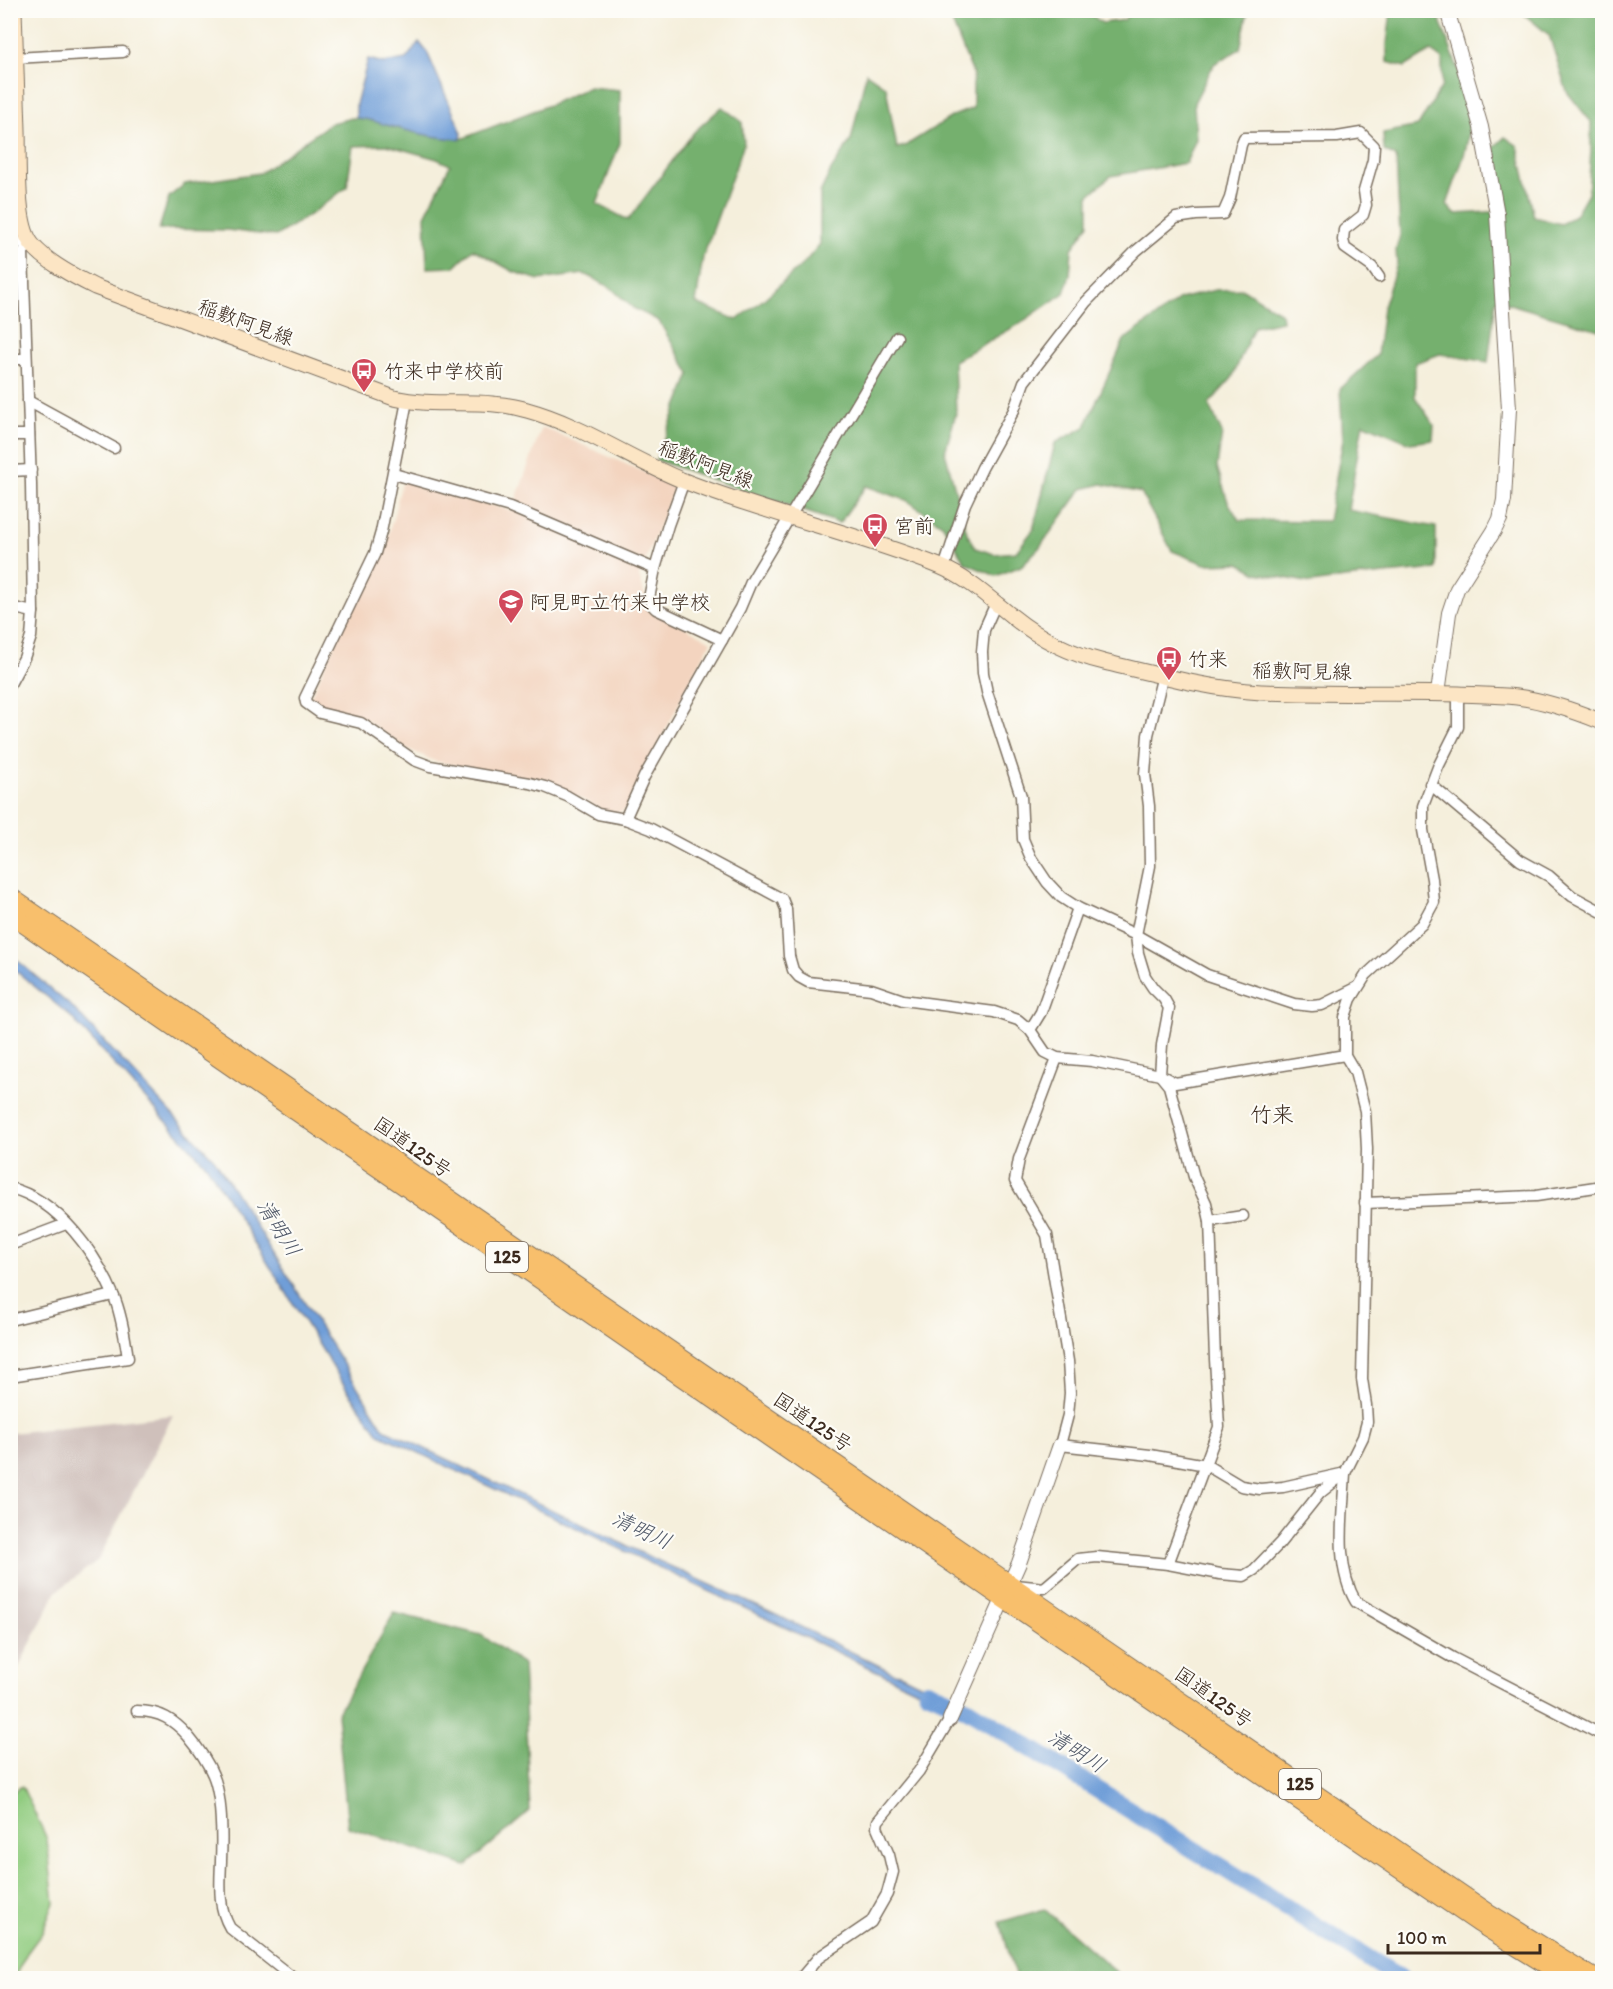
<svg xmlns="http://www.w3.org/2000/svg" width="1613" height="1989" viewBox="0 0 1613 1989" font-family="Itim,'Klee One',sans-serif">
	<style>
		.built { fill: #f3d4bf }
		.industrial { fill: #cfc0bb }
		.green { fill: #91cc80; stroke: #667b4f; stroke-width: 1.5 }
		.forest { fill: #74b06e; stroke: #586d46; stroke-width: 1.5 }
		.water { fill: #6f9ed8; stroke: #55647b; stroke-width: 1.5 }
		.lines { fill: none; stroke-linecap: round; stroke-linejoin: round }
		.river { stroke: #6f9ed8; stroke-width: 18 }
		.minor-casing { stroke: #7c6f60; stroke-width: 13 }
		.tertiary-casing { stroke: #7c6f60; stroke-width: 16 }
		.secondary-casing { stroke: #7c6f60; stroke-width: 17 }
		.trunk-casing { stroke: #7c6f60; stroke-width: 20 }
		.minor { stroke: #fff; stroke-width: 10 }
		.tertiary { stroke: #fff; stroke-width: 14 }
		.secondary { stroke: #fce5c4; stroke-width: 15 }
		.trunk { stroke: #f8bf6c; stroke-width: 18 }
		.labels { text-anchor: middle; stroke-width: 4.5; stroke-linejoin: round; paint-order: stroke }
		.shield { fill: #fdfcf7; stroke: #75695f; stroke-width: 1.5 }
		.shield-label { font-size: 18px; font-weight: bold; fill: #3b2a1e }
		.street-label { font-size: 20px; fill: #3b2a1e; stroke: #fdfcf7 }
		.poi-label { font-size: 20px; fill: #3b2a1e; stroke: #fdfcf7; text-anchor: start }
		.water-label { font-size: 21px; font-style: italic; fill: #505868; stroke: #fdfcf7 }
		.quarter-label { font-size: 22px; fill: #3b2a1e; stroke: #fdfcf7 }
	</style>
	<rect width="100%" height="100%" fill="#fdfcf7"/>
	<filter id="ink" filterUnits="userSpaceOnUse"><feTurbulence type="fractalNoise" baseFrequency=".0167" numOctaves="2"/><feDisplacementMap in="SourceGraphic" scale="12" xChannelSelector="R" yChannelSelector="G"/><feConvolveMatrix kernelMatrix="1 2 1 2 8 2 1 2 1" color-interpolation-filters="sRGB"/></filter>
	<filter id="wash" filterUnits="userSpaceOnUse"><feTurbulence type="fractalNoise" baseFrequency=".008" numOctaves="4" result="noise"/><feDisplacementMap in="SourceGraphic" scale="24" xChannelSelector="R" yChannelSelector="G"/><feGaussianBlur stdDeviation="1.35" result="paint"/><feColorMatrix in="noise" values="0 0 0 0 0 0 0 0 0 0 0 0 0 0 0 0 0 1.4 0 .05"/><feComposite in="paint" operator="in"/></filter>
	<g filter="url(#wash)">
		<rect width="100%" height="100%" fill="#f5efdc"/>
		<!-- built -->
		<path class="built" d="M542,427L675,486L639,576L649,608L711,641L624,811L610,814L580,798L506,775L434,761L404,747L363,718L328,710L310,698L354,603L389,534L401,486L405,480L512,511Z"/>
		<!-- industrial -->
		<path class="industrial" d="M173,1415L98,1560L56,1592L17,1671L11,1674V1433Z"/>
		<!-- green -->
		<path class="green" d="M22,1786L47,1839L54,1903L42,1933L27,1953L14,1978H11V1793Z"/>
		<!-- forest -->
		<g class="forest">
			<path d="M973,11H1091L1092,15L1102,23L1124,20L1131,11H1248L1240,49L1214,64L1194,103L1196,139L1186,163L1111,176L1089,195V224L1072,249L1070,275L1064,293L1019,324L954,361L956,413L945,452L967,533L975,548L994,554L1016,552L1033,530L1055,443L1085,427L1124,340L1180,299L1215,290L1243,289L1281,313L1282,321L1254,327L1232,378L1209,404L1222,433L1217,467L1228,502L1239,520L1328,521L1343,440L1340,389L1377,355L1383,307L1397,264L1396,250L1400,235L1396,157L1384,151L1383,133L1418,126L1442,86V59L1431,51L1405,67L1387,62V44L1391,11H1454L1440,20C1451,52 1471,93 1469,128C1468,152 1454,182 1447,205L1455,214L1507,211L1494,147L1505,137L1518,146L1534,217L1561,224L1575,215L1588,193L1591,150V122L1567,92L1549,35L1520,11H1602V331L1496,300L1488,362L1440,354L1415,363V397L1434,425L1433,440L1410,443L1363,423L1348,510L1436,527V569L1345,578L1312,583L1257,573L1239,563L1205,564L1172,551L1141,493L1102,484L1082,489L1039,548L1021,566L996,576L965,563L943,525L906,500L866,486L839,523L656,460L690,374L659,321L633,308L610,287L584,274L539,280L514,272L473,249L454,267L427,268L425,216L450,165L437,159L387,145L353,146L347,187L311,214L276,236L227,230L159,229L169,197L185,184L260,173L331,123L352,118L372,119L392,127L461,139L549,105L589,87L620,90V143L597,204L628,220L694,132L722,107L742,122L744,144L703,257L696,303L737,320L764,299L805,262L820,244V193L831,170L851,140L866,73L886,87L897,148L905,146L953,116L973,108V74L952,22Z"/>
			<path d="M394,1613L481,1635L523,1664L530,1811L466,1866L348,1827L337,1714Z"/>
			<path d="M1044,1909L1123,1978H1016L1000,1922Z"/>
		</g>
		<!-- water -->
		<g class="water">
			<path d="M419,42L427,52L462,133L461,139C439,139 415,133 394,127C380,124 372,119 356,118V104L368,59L384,63L406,59Z"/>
			<path d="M11,955L73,1008L215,1160L384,1429L648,1556L785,1619L894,1673L900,1674L951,1699L948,1705L379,1434L346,1388L207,1166L69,1015L11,967Z"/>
		</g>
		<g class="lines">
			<!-- river -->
			<path class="river" d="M927,1691L966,1708L1400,1978"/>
		</g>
	</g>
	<g filter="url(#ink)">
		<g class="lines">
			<defs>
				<g id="minor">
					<path d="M15,58L123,52"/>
					<path d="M10,243L31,242"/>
					<path d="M10,359H26"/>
					<path d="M28,401L114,448"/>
					<path d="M407,401L381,532L375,553L305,698L306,703L320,713L361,723L414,760L430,766L530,783L545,787L567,796L598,814L625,819L651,829L782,899L786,909L789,956L793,970L799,977L808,982L871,989L903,1000L994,1012L1018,1020L1030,1030L1045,1052L1057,1058L1092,1061L1160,1075L1175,1083L1345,1055"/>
					<path d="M10,435H29"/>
					<path d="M10,471L31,470"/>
					<path d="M394,474L510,507L655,569"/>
					<path d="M944,568L965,504L982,468L1014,410L1024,382L1086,302L1136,251L1176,218L1196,215L1223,214L1230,198L1241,145L1244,138L1337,137L1361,133L1374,146L1373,160L1364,191L1366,205L1363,215L1344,230L1343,240L1345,248L1372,267L1379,277"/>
					<path d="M996,603L984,630L982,652L983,673L987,692L1021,796L1023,839L1031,858L1047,882L1061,897L1078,908L1136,935L1207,975L1294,1004L1312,1006L1322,1005L1358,987"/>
					<path d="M10,607L33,612"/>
					<path d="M722,640L740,608L751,582L897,337"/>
					<path d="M1163,675L1148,735L1145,774L1149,806L1150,866L1136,935L1138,953L1145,976L1153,988L1164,999L1169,1008L1162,1045L1160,1075L1169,1086L1194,1177L1206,1203L1210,1221L1215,1359L1219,1427L1168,1564"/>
					<path d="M10,684L24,658L31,637L33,612L31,484L23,252L31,242"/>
					<path d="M1430,784L1520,860L1549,876L1572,896L1602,912"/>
					<path d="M625,819L644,777L722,640L656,609L651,604L649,598L655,569L668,525L684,481"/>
					<path d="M1030,1030L1041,1012L1078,908"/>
					<path d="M1057,1058L1019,1159L1015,1181L1047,1235L1068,1361L1070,1393L1068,1415L1060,1445L1150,1455L1206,1465L1241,1486L1260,1489L1283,1487L1341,1474"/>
					<path d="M10,1188C59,1200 97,1255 115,1299C122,1318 125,1338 128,1358L10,1376"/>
					<path d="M1365,1203L1536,1196L1602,1186"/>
					<path d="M1210,1221L1243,1216"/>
					<path d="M10,1245L66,1224"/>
					<path d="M10,1320L113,1295"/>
					<path d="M1345,1473C1343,1515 1334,1565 1356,1602L1453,1658L1602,1735"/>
					<path d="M1016,1585L1044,1588L1078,1559L1097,1557L1168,1564L1220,1574L1244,1576L1254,1570L1280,1543L1320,1493L1345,1473L1363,1437L1367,1422L1366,1405L1362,1379L1367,1149L1365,1111L1355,1072L1345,1055V1017L1351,999L1366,975L1422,924L1434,902L1432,879L1423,830V806L1438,767L1458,727V694"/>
					<path d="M137,1711C160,1711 174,1720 188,1736C198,1748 207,1760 213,1775C222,1796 222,1838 221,1861C220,1885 218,1908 230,1928L293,1978"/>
					<path d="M801,1978L818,1958L871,1922L887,1894L893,1872L889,1855L877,1827L878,1821L919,1771L950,1719"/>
				</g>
				<g id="tertiary">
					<path d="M1438,693L1449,613L1457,589L1494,531L1500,519L1504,500L1509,409L1497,214L1481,127L1447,10"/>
					<path d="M950,1719L1019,1563L1060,1445"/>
				</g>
				<path id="secondary" d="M14,10C15,50 17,90 18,130C19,158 15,221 31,243C44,261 75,277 95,287L394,398C438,408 484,397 527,410C582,425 631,460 684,481C768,514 856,533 939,566C968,578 989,598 1013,617C1039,638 1071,654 1104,662C1154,674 1209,689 1261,692C1327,695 1393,692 1459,694C1478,695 1498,695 1517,697C1546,701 1575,711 1602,722"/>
				<g id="trunk">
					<path d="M10,897L1487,1912L1594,1978"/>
					<path d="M10,914L1004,1599L1479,1923L1568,1978"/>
				</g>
			</defs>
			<!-- minor casing -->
			<use href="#minor" class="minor-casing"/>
			<!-- tertiary casing -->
			<use href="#tertiary" class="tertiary-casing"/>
			<!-- secondary casing -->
			<use href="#secondary" class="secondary-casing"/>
			<!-- trunk casing -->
			<use href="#trunk" class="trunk-casing"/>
			<!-- minor -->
			<use href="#minor" class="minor"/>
			<!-- tertiary -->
			<use href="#tertiary" class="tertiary"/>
			<!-- secondary -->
			<use href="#secondary" class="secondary"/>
			<!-- trunk -->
			<use href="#trunk" class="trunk"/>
		</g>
	</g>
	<!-- icons -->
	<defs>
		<symbol id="bus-pin" viewBox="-11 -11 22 30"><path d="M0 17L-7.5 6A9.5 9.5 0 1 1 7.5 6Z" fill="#d1495b" stroke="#fdfcf7"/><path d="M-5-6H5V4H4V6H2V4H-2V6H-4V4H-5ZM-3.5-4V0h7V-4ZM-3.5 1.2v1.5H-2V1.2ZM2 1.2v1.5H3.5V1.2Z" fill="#fff"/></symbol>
		<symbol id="school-pin" viewBox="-11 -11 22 30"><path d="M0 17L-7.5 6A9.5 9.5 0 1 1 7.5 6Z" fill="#d1495b" stroke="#fdfcf7"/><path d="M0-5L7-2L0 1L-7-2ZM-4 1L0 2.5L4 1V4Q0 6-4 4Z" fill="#fff"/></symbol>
	</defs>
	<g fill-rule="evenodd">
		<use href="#bus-pin" x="349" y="356" width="30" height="40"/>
		<use href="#bus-pin" x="860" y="511" width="30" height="40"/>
		<use href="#school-pin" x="496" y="587" width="30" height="40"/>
		<use href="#bus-pin" x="1154" y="644" width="30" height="40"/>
	</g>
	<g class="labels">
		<!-- shield labels -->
		<g class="shield">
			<rect x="486" y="1242" width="42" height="30" rx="4.5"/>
			<rect x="1279" y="1769" width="42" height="30" rx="4.5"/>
		</g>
		<g class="shield-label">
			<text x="507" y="1263">125</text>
			<text x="1300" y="1790">125</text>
		</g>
		<!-- street labels -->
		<g class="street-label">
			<text transform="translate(246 322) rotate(20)" y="7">稲敷阿見線</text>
			<text transform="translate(706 464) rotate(21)" y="7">稲敷阿見線</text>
			<text transform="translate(1302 671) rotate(1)" y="7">稲敷阿見線</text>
			<text transform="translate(413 1147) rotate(35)" y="7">国道125号</text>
			<text transform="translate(813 1422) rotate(34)" y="7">国道125号</text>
			<text transform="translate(1214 1697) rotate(35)" y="7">国道125号</text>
		</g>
		<!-- poi labels -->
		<g class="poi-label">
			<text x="384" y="378">竹来中学校前</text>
			<text x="894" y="533">宮前</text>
			<text x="530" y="609">阿見町立竹来中学校</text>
			<text x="1188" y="666">竹来</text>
		</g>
		<!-- water labels -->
		<g class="water-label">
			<text transform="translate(279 1228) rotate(58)" y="7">清明川</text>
			<text transform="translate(642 1530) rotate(25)" y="7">清明川</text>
			<text transform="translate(1077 1751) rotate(32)" y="7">清明川</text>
		</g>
		<!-- quarter labels -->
		<g class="quarter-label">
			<text x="1272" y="1122">竹来</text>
		</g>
	</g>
	<!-- margin -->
	<rect width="1613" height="1989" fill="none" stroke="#fdfcf7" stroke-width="36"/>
	<!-- scale -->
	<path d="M1388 1944v9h152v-9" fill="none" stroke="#3b2a1e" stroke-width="3"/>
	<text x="1397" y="1944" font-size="18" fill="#3b2a1e" stroke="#fdfcf7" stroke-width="4.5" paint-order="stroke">100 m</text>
</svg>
